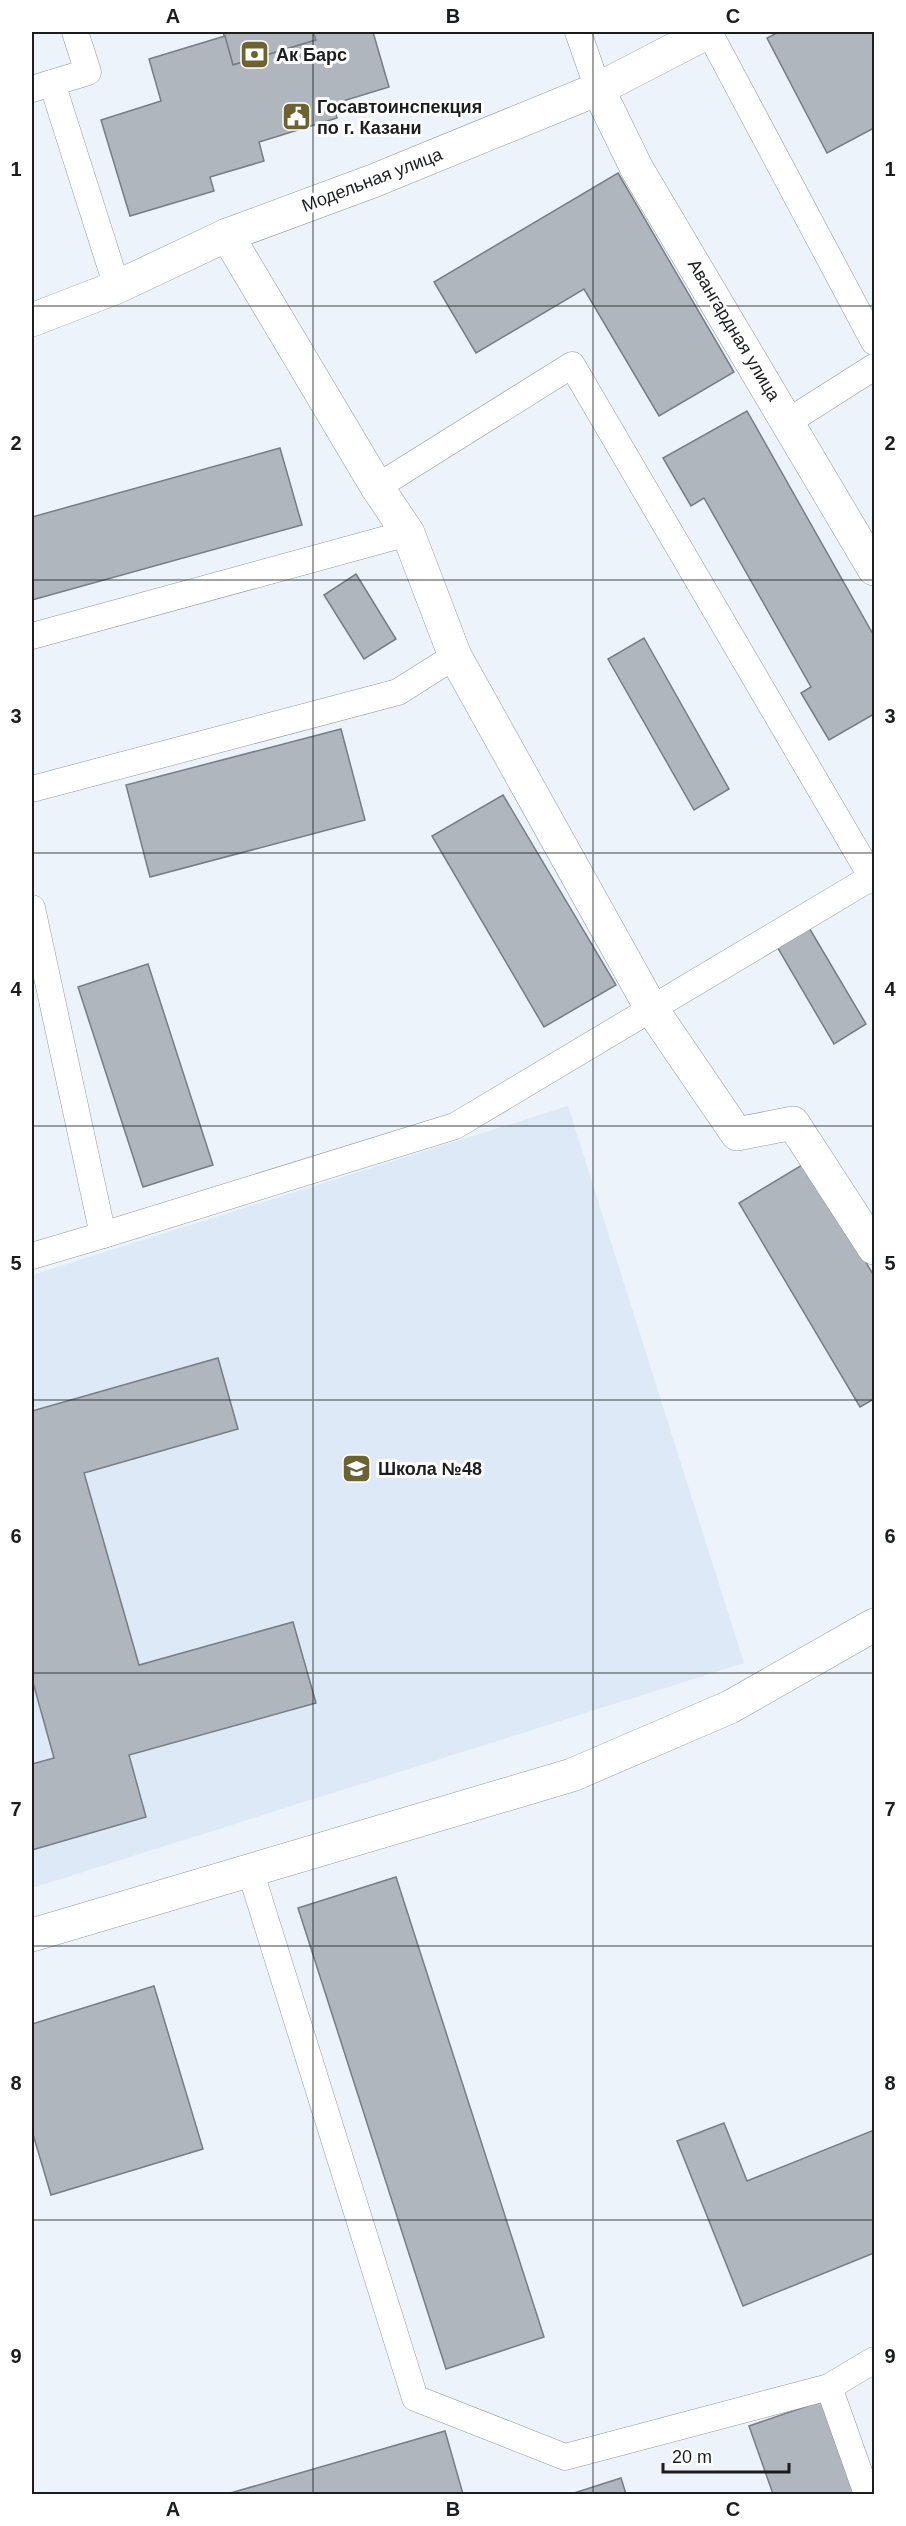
<svg xmlns="http://www.w3.org/2000/svg" width="906" height="2526" viewBox="0 0 906 2526" font-family="Helvetica,sans-serif">
	<style>
		.built { fill: #dde9f6 }
		.building { fill: #b0b6bd; stroke: #777d84; stroke-width: 1.5 }
		.lines { fill: none; stroke-linecap: round; stroke-linejoin: round }
		.service-casing { stroke: #92989e; stroke-width: 27 }
		.minor-casing { stroke: #92989e; stroke-width: 34 }
		.service { stroke: #fff; stroke-width: 26 }
		.minor { stroke: #fff; stroke-width: 33 }
		.grid { fill: none; stroke: #1b1d1f; stroke-width: 1.5; stroke-opacity: 0.55 }
		.labels { text-anchor: middle; stroke-width: 6; stroke-linejoin: round; paint-order: stroke }
		.poi-label { font-size: 18px; font-weight: bold; fill: #1b1d1f; stroke: #fff; text-anchor: start }
		.street-label { font-size: 18px; fill: #1b1d1f; stroke: #fff }
		.neatline { fill: none; stroke: #1b1d1f; stroke-width: 2 }
		.grid-label { font-size: 20px; text-anchor: middle; font-weight: bold; fill: #1b1d1f }
	</style>
	<rect width="100%" height="100%" fill="#ecf3fa"/>
	<!-- built -->
	<path class="built" d="M568,1106L744,1663L32,1888V1275Z"/>
	<!-- building -->
	<g class="building">
		<path d="M223,32H313L316,40L233,65Z"/>
		<path d="M313,32H373L389,87L333,104L337,118L259,142L264,161L210,177L214,191L130,216L101,120L161,101L149,59L225,36L233,65L316,40Z"/>
		<path d="M779,32H874V128L827,153L767,38Z"/>
		<path d="M618,173L734,372L659,416L584,289L476,353L434,282Z"/>
		<path d="M747,411L874,636V714L829,740L801,693L811,687L704,498L691,506L663,458Z"/>
		<path d="M280,448L302,525L32,600V517Z"/>
		<path d="M356,574L396,639L364,659L324,595Z"/>
		<path d="M644,638L729,789L694,810L608,659Z"/>
		<path d="M341,729L365,820L150,877L126,785Z"/>
		<path d="M503,795L616,985L544,1027L432,836Z"/>
		<path d="M808,926L866,1024L834,1044L776,945Z"/>
		<path d="M148,964L213,1165L143,1187L78,987Z"/>
		<path d="M807,1162L874,1276V1399L860,1407L739,1203Z"/>
		<path d="M218,1358L238,1429L84,1473L139,1665L293,1622L316,1703L129,1755L146,1817L32,1850V1764L54,1758L32,1679V1411Z"/>
		<path d="M396,1877L544,2337L446,2369L298,1908Z"/>
		<path d="M154,1986L203,2149L51,2195L32,2131V2024Z"/>
		<path d="M724,2123L747,2181L874,2130V2253L743,2306L677,2141Z"/>
		<path d="M828,2399L861,2494H773L749,2426Z"/>
		<path d="M445,2431L463,2494H227Z"/>
		<path d="M621,2478L626,2494H571Z"/>
	</g>
	<g class="lines">
		<defs>
			<g id="service">
				<path d="M578,32L598,89"/>
				<path d="M709,32L874,342"/>
				<path d="M52,83L117,287"/>
				<path d="M32,89L88,72L75,32"/>
				<path d="M789,421L874,367"/>
				<path d="M377,487L572,365L874,881"/>
				<path d="M32,636L408,533"/>
				<path d="M32,789L398,692L455,656"/>
				<path d="M32,908L103,1235L32,1256"/>
				<path d="M103,1235L455,1126L872,877"/>
				<path d="M250,1870L415,2398L565,2457L829,2387L874,2360"/>
				<path d="M829,2387L867,2494"/>
			</g>
			<g id="minor">
				<path d="M598,89L637,169L874,569"/>
				<path d="M227,235L377,487L408,533L455,656L651,1008L737,1134L793,1123L874,1248"/>
				<path d="M32,320L117,287L227,235L373,181L598,89L708,32"/>
				<path d="M32,1935L572,1775L730,1707L874,1625"/>
			</g>
		</defs>
		<!-- service casing -->
		<use href="#service" class="service-casing"/>
		<!-- minor casing -->
		<use href="#minor" class="minor-casing"/>
		<!-- service -->
		<use href="#service" class="service"/>
		<!-- minor -->
		<use href="#minor" class="minor"/>
	</g>
	<!-- grid -->
	<path class="grid" d="M313,32V2494M593,32V2494M32,306H874M32,580H874M32,853H874M32,1126H874M32,1400H874M32,1673H874M32,1946H874M32,2220H874"/>
	<!-- icons -->
	<defs>
		<symbol id="bank-square" viewBox="-11 -11 22 22"><rect x="-9" y="-9" width="18" height="18" rx="4" fill="#6c6330" stroke="#fff"/><path d="M-6-4H6V4H-6ZM0-2.3a2.3 2.3 0 1 0 0 4.6a2.3 2.3 0 1 0 0-4.6Z" fill="#fff"/></symbol>
		<symbol id="civic-square" viewBox="-11 -11 22 22"><rect x="-9" y="-9" width="18" height="18" rx="4" fill="#6c6330" stroke="#fff"/><path d="M-.6-6.5H3V-4.5H.6V-3L4-1V1h2V6H-6V1h2V-1L-.6-3ZM-1.2 2.5V6h2.4V2.5Z" fill="#fff"/></symbol>
		<symbol id="school-square" viewBox="-11 -11 22 22"><rect x="-9" y="-9" width="18" height="18" rx="4" fill="#6c6330" stroke="#fff"/><path d="M0-5L7-2L0 1L-7-2ZM-4 1L0 2.5L4 1V4Q0 6-4 4Z" fill="#fff"/></symbol>
	</defs>
	<g fill-rule="evenodd">
		<use href="#bank-square" x="238" y="38" width="33" height="33"/>
		<use href="#civic-square" x="280" y="100" width="33" height="33"/>
		<use href="#school-square" x="340" y="1452" width="33" height="33"/>
	</g>
	<g class="labels">
		<!-- poi labels -->
		<g class="poi-label">
			<text x="276" y="61">Ак Барс</text>
			<text x="317" y="113">Госавтоинспекция<tspan x="317" dy="21">по г. Казани</tspan></text>
			<text x="378" y="1475">Школа №48</text>
		</g>
		<!-- street labels -->
		<g class="street-label">
			<text transform="translate(372 180) rotate(-21)" y="6">Модельная улица</text>
			<text transform="translate(734 330) rotate(59)" y="6">Авангардная улица</text>
		</g>
	</g>
	<!-- border -->
	<rect width="906" height="2526" fill="none" stroke="#ffffff" stroke-width="66"/>
	<!-- scale -->
	<path d="M663 2463v9h126v-9" fill="none" stroke="#1b1d1f" stroke-width="3"/>
	<text x="672" y="2463" font-size="18" fill="#1b1d1f" stroke="#ffffff" stroke-width="4.5" paint-order="stroke">20 m</text>
	<rect x="33" y="33" width="840" height="2460" class="neatline"/>
	<g class="grid-label">
		<text x="173" y="23">A</text>
		<text x="453" y="23">B</text>
		<text x="733" y="23">C</text>
		<text x="16" y="176">1</text>
		<text x="890" y="176">1</text>
		<text x="16" y="450">2</text>
		<text x="890" y="450">2</text>
		<text x="16" y="723">3</text>
		<text x="890" y="723">3</text>
		<text x="16" y="996">4</text>
		<text x="890" y="996">4</text>
		<text x="16" y="1270">5</text>
		<text x="890" y="1270">5</text>
		<text x="16" y="1543">6</text>
		<text x="890" y="1543">6</text>
		<text x="16" y="1816">7</text>
		<text x="890" y="1816">7</text>
		<text x="16" y="2090">8</text>
		<text x="890" y="2090">8</text>
		<text x="16" y="2363">9</text>
		<text x="890" y="2363">9</text>
		<text x="173" y="2516">A</text>
		<text x="453" y="2516">B</text>
		<text x="733" y="2516">C</text>
	</g>
</svg>
